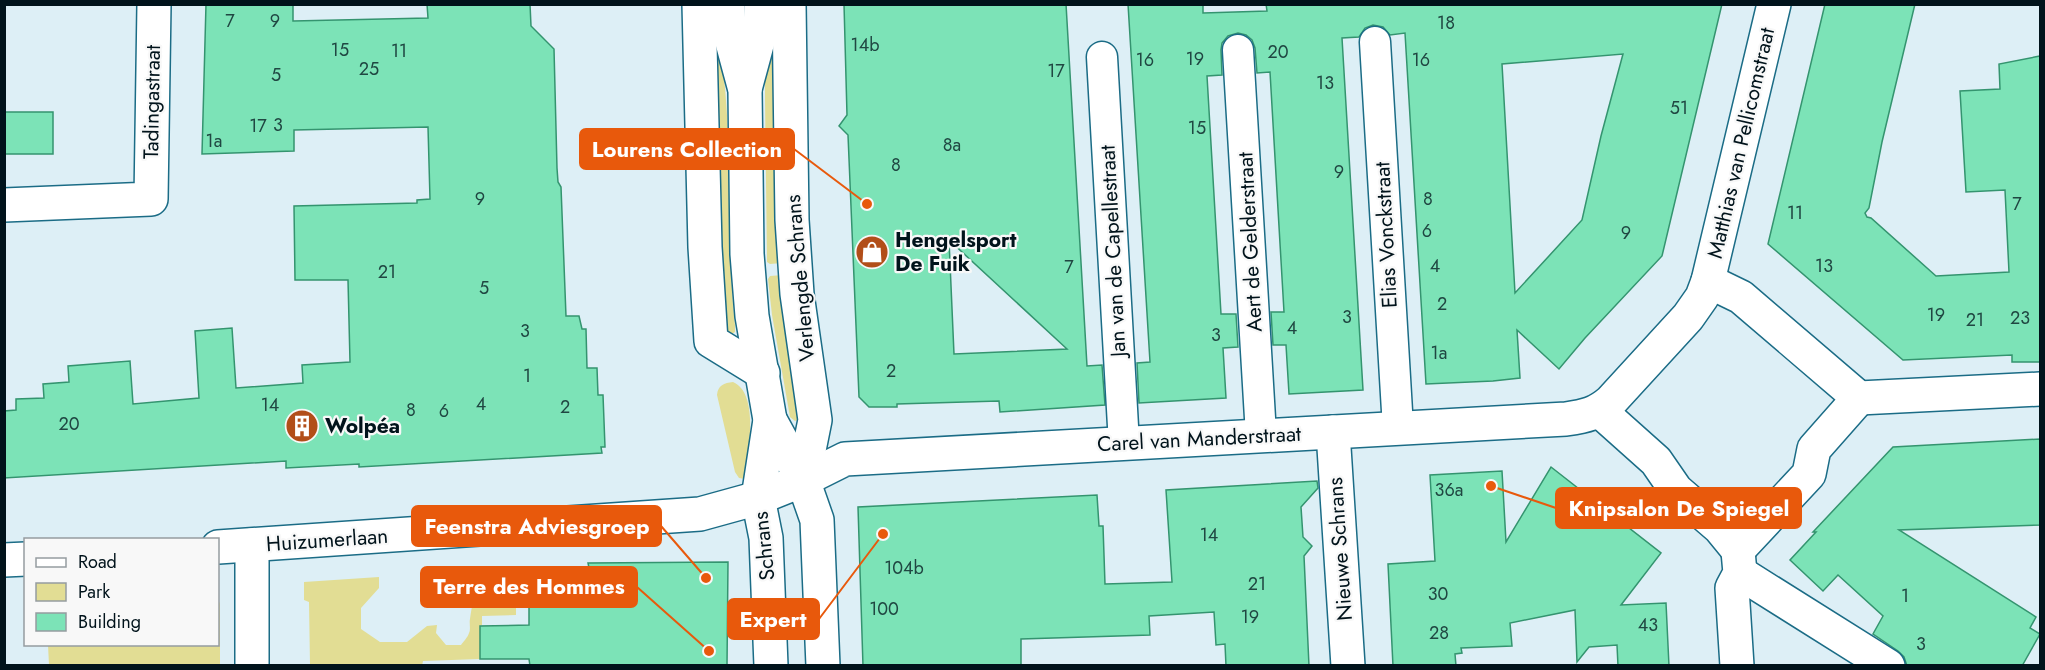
<svg xmlns="http://www.w3.org/2000/svg" width="2045" height="670" viewBox="0 0 2045 670" font-family="Jost,sans-serif">
	<style>
		.green { fill: #e2dd94 }
		.building { fill: #7ce3b7; stroke: #34946f; stroke-width: 1.5; fill-rule: evenodd }
		.lines { fill: none; stroke-linecap: round; stroke-linejoin: round }
		.pedestrian-casing { stroke: #1b6c86; stroke-width: 33 }
		.minor-casing { stroke: #1b6c86; stroke-width: 36 }
		.tertiary-casing { stroke: #1b6c86; stroke-width: 36 }
		.pedestrian { stroke: #fff; stroke-width: 30 }
		.minor { stroke: #fff; stroke-width: 33 }
		.tertiary { stroke: #fff; stroke-width: 33 }
		.labels { text-anchor: middle; stroke-width: 4.5; stroke-linejoin: round; paint-order: stroke }
		.number-label { font-size: 18px; fill: #204742 }
		.street-label { font-size: 21px; fill: #01131b; stroke: #f8f8f8 }
		.poi-label { font-size: 21px; font-weight: bold; fill: #01131b; stroke: #f8f8f8; text-anchor: start }
		.leader { fill: none; stroke: #e8590c; stroke-width: 2 }
		.callout-dot { fill: #e8590c; stroke: #f8f8f8; stroke-width: 2 }
		.callout { fill: #e8590c; stroke: #e8590c; stroke-width: 2 }
		.callout-label { font-size: 22px; text-anchor: middle; font-weight: bold; fill: #fff }
	</style>
	<rect width="100%" height="100%" fill="#ddeff6"/>
	<!-- green -->
	<g class="green">
		<path d="M717,31C736,127 724,227 735,325V332L732,334L723,328L714,230Z"/>
		<path d="M773,31L782,263L770,264L767,262L765,99V81Z"/>
		<path d="M783,275L802,418L795,421L790,417L772,315L768,279L770,276Z"/>
		<path d="M733,382C760,393 748,456 745,479L739,478L735,472L717,395C718,385 724,383 733,382Z"/>
		<path d="M516,568V615L482,616V625L480,626V659L423,661L422,666L310,665L309,602L304,600V582L379,577V588L361,608V629L380,642H407L427,626L437,625L436,633L446,645H461C463,642 468,637 469,633C471,629 469,623 470,619C472,603 478,589 459,581V572Z"/>
		<path d="M218,599L220,604V665H49L48,645L218,644Z"/>
	</g>
	<!-- building -->
	<g class="building">
		<path d="M206,4H293V21L428,18L427,4H530L531,26L554,49L557,168L558,182L561,187L566,316H579L582,329H586L587,368H597L598,395H603L605,447H601L602,453L359,467V464L286,468V461L4,478V411L16,410V399L44,398L43,384L69,382L68,366L130,361L133,404L199,398L195,331L232,328L236,388L303,383L302,365L350,362L348,280H295L294,206L417,203V200L430,199L428,127L294,130V151L202,154Z"/>
		<path d="M844,4H1066L1087,366L1102,365L1105,405L1000,412L999,401L897,404V407H869L859,397L848,135L839,126L847,115ZM949,240L1067,349L954,354Z"/>
		<path d="M1128,4H1203V13L1267,11L1266,4H1722L1662,256L1585,338L1559,369L1517,330L1520,378L1493,381L1426,384L1405,33L1390,35L1383,27L1373,25L1365,28L1359,37L1342,38L1363,390L1289,394L1286,345H1273L1271,312H1284L1270,72L1257,73L1255,48L1252,40L1246,35L1238,33L1228,36L1222,43L1221,50L1222,75L1207,76L1221,314H1236L1238,347L1223,348L1226,398L1139,403L1137,363L1150,362ZM1623,54L1601,136L1582,220L1515,293L1502,64Z"/>
		<path d="M1825,4H1915L1882,142L1869,208L1865,213L1867,217L1871,218L1936,276L2009,272L2005,190L1966,192L1960,91L2000,89L1999,64L2040,56V362H2012V355L1903,360L1768,244Z"/>
		<rect x="4" y="112" width="49" height="42"/>
		<path d="M2040,439V525L1899,530L2036,617L2030,628L2040,634L2022,666H1907L1904,657L1898,651L1873,634L1883,616L1838,575L1823,591L1790,560L1816,532H1813L1893,447Z"/>
		<path d="M1551,467L1661,553L1621,605L1666,603L1669,666H1618L1617,645L1589,647L1577,662L1575,610L1510,623L1512,646L1461,648L1462,653L1455,654L1456,666H1393L1388,564L1435,561L1430,475L1502,471L1506,542Z"/>
		<path d="M1317,481L1318,488L1301,507L1303,537L1312,546L1304,556L1309,666H1226L1225,644L1216,645L1214,612L1149,616L1150,635L1021,639V666H863L858,507L1097,495L1099,526H1103L1105,584L1172,582L1166,490Z"/>
		<path d="M728,562L727,666H530L529,659H480V626L529,625V598L595,597L588,563Z"/>
	</g>
	<g class="lines">
		<defs>
			<g id="pedestrian">
				<path d="M1375,42L1398,428"/>
				<path d="M1238,50L1261,435"/>
				<path d="M1102,57L1124,444"/>
			</g>
			<g id="minor">
				<path d="M699,4L705,247L711,341L763,373"/>
				<path d="M789,4L792,220L797,294L815,420L803,480"/>
				<path d="M4,205L151,199L154,4"/>
				<path d="M1708,281L1774,4"/>
				<path d="M1600,411L1656,461L1676,490L1720,528L1738,550L1809,474L1814,449L1859,398"/>
				<path d="M1333,432L1348,666"/>
				<path d="M252,545V666"/>
				<path d="M218,547L700,514L758,498L803,480L845,459L1566,419C1586,416 1596,414 1611,401L1688,317L1702,297L1708,281L1741,297L1859,398L2040,389"/>
				<path d="M4,560L26,559"/>
				<path d="M1740,573L1888,666"/>
				<path d="M1737,666L1732,588L1740,573L1738,551"/>
			</g>
			<g id="tertiary">
				<path d="M728,4L729,31L745,90L747,254L752,316L770,420L758,498L766,538L771,666"/>
				<path d="M745,89L761,30V4"/>
				<path d="M770,420L803,480L817,520L823,666"/>
			</g>
		</defs>
		<!-- pedestrian casing -->
		<use href="#pedestrian" class="pedestrian-casing"/>
		<!-- minor casing -->
		<use href="#minor" class="minor-casing"/>
		<!-- tertiary casing -->
		<use href="#tertiary" class="tertiary-casing"/>
		<!-- pedestrian -->
		<use href="#pedestrian" class="pedestrian"/>
		<!-- minor -->
		<use href="#minor" class="minor"/>
		<!-- tertiary -->
		<use href="#tertiary" class="tertiary"/>
	</g>
	<!-- icons -->
	<defs>
		<symbol id="shop-disc" viewBox="-11 -11 22 22"><circle r="9.5" fill="#b24e19" stroke="#f8f8f8"/><path d="M-5-2.5h2.3a2.7 3.5 0 0 1 5.4 0H5L5.5 6h-11ZM-1.5-2.5h3a1.5 2.3 0 0 0-3 0Z" fill="#fff"/></symbol>
		<symbol id="building-disc" viewBox="-11 -11 22 22"><circle r="9.5" fill="#b24e19" stroke="#f8f8f8"/><path d="M-4-6H4V6H1V3H-1V6H-4ZM-2.5-4.3h1.7v1.8h-1.7ZM.8-4.3h1.7v1.8H.8ZM-2.5-1h1.7V.8h-1.7ZM.8-1h1.7V.8H.8Z" fill="#fff"/></symbol>
	</defs>
	<g fill-rule="evenodd">
		<use href="#shop-disc" x="853" y="233" width="38" height="38"/>
		<use href="#building-disc" x="283" y="407" width="38" height="38"/>
	</g>
	<g class="labels">
		<!-- number labels -->
		<g class="number-label">
			<text x="230" y="27">7</text>
			<text x="275" y="27">9</text>
			<text x="1446" y="29">18</text>
			<text x="865" y="51">14b</text>
			<text x="340" y="56">15</text>
			<text x="399" y="57">11</text>
			<text x="1278" y="58">20</text>
			<text x="1195" y="65">19</text>
			<text x="1145" y="66">16</text>
			<text x="1421" y="66">16</text>
			<text x="369" y="75">25</text>
			<text x="1056" y="77">17</text>
			<text x="276" y="81">5</text>
			<text x="1325" y="89">13</text>
			<text x="1679" y="114">51</text>
			<text x="278" y="131">3</text>
			<text x="258" y="132">17</text>
			<text x="1197" y="134">15</text>
			<text x="214" y="147">1a</text>
			<text x="952" y="151">8a</text>
			<text x="896" y="171">8</text>
			<text x="1339" y="178">9</text>
			<text x="480" y="205">9</text>
			<text x="1428" y="205">8</text>
			<text x="2017" y="210">7</text>
			<text x="1795" y="219">11</text>
			<text x="1427" y="237">6</text>
			<text x="1626" y="239">9</text>
			<text x="1435" y="272">4</text>
			<text x="1824" y="272">13</text>
			<text x="1069" y="273">7</text>
			<text x="387" y="278">21</text>
			<text x="484" y="294">5</text>
			<text x="1442" y="310">2</text>
			<text x="1936" y="321">19</text>
			<text x="1347" y="323">3</text>
			<text x="2020" y="324">23</text>
			<text x="1975" y="326">21</text>
			<text x="1292" y="334">4</text>
			<text x="525" y="337">3</text>
			<text x="1216" y="341">3</text>
			<text x="1439" y="359">1a</text>
			<text x="891" y="377">2</text>
			<text x="527" y="382">1</text>
			<text x="481" y="410">4</text>
			<text x="270" y="411">14</text>
			<text x="565" y="413">2</text>
			<text x="411" y="416">8</text>
			<text x="444" y="417">6</text>
			<text x="69" y="430">20</text>
			<text x="1449" y="496">36a</text>
			<text x="1209" y="541">14</text>
			<text x="904" y="574">104b</text>
			<text x="1257" y="590">21</text>
			<text x="1438" y="600">30</text>
			<text x="1905" y="602">1</text>
			<text x="884" y="615">100</text>
			<text x="1250" y="623">19</text>
			<text x="1648" y="631">43</text>
			<text x="1439" y="639">28</text>
			<text x="1921" y="650">3</text>
		</g>
		<!-- street labels -->
		<g class="street-label">
			<text transform="translate(152 102) rotate(-89)" y="7">Tadingastraat</text>
			<text transform="translate(1741 143) rotate(-77)" y="7">Matthias van Pellicomstraat</text>
			<text transform="translate(1386 235) rotate(-93)" y="7">Elias Vonckstraat</text>
			<text transform="translate(1250 242) rotate(-93)" y="7">Aert de Gelderstraat</text>
			<text transform="translate(1113 251) rotate(-93)" y="7">Jan van de Capellestraat</text>
			<text transform="translate(800 278) rotate(-95)" y="7">Verlengde Schrans</text>
			<text transform="translate(1199 439) rotate(-3)" y="7">Carel van Manderstraat</text>
			<text transform="translate(327 540) rotate(-4)" y="7">Huizumerlaan</text>
			<text transform="translate(764 546) rotate(-96)" y="7">Schrans</text>
			<text transform="translate(1340 549) rotate(-94)" y="7">Nieuwe Schrans</text>
		</g>
		<!-- poi labels -->
		<g class="poi-label">
			<text x="895" y="247">Hengelsport<tspan x="895" dy="24">De Fuik</tspan></text>
			<text x="325" y="433">Wolpéa</text>
		</g>
	</g>
	<!-- callouts -->
	<path class="leader" d="M867 204L794 149M1491 486L1556 508M706 578L661 526M709 651L637 587M883 534L819 619"/>
	<g class="callout-dot">
		<circle cx="867" cy="204" r="6"/>
		<circle cx="1491" cy="486" r="6"/>
		<circle cx="706" cy="578" r="6"/>
		<circle cx="709" cy="651" r="6"/>
		<circle cx="883" cy="534" r="6"/>
	</g>
	<g class="callout">
		<rect x="580" y="129" width="214" height="40" rx="6"/>
		<rect x="1556" y="488" width="245" height="40" rx="6"/>
		<rect x="412" y="506" width="249" height="40" rx="6"/>
		<rect x="421" y="567" width="216" height="40" rx="6"/>
		<rect x="728" y="599" width="91" height="40" rx="6"/>
	</g>
	<g class="callout-label">
		<text x="687" y="157">Lourens Collection</text>
		<text x="1679" y="516">Knipsalon De Spiegel</text>
		<text x="537" y="534">Feenstra Adviesgroep</text>
		<text x="529" y="594">Terre des Hommes</text>
		<text x="773" y="627">Expert</text>
	</g>
	<!-- border -->
	<rect width="2045" height="670" fill="none" stroke="#01131b" stroke-width="12"/>
	<!-- legend -->
	<rect x="24" y="538" width="195" height="108" fill="#f8f8f8" stroke="#959ca0" stroke-width="1.5"/>
	<rect x="36" y="558" width="30" height="9" fill="#ffffff" stroke="#959ca0" stroke-width="1.5"/>
	<text x="78" y="568" font-size="18" fill="#01131b">Road</text>
	<rect x="36" y="583" width="30" height="18" fill="#e2dd94" stroke="#959ca0" stroke-width="1.5"/>
	<text x="78" y="598" font-size="18" fill="#01131b">Park</text>
	<rect x="36" y="613" width="30" height="18" fill="#7ce3b7" stroke="#959ca0" stroke-width="1.5"/>
	<text x="78" y="628" font-size="18" fill="#01131b">Building</text>
</svg>
